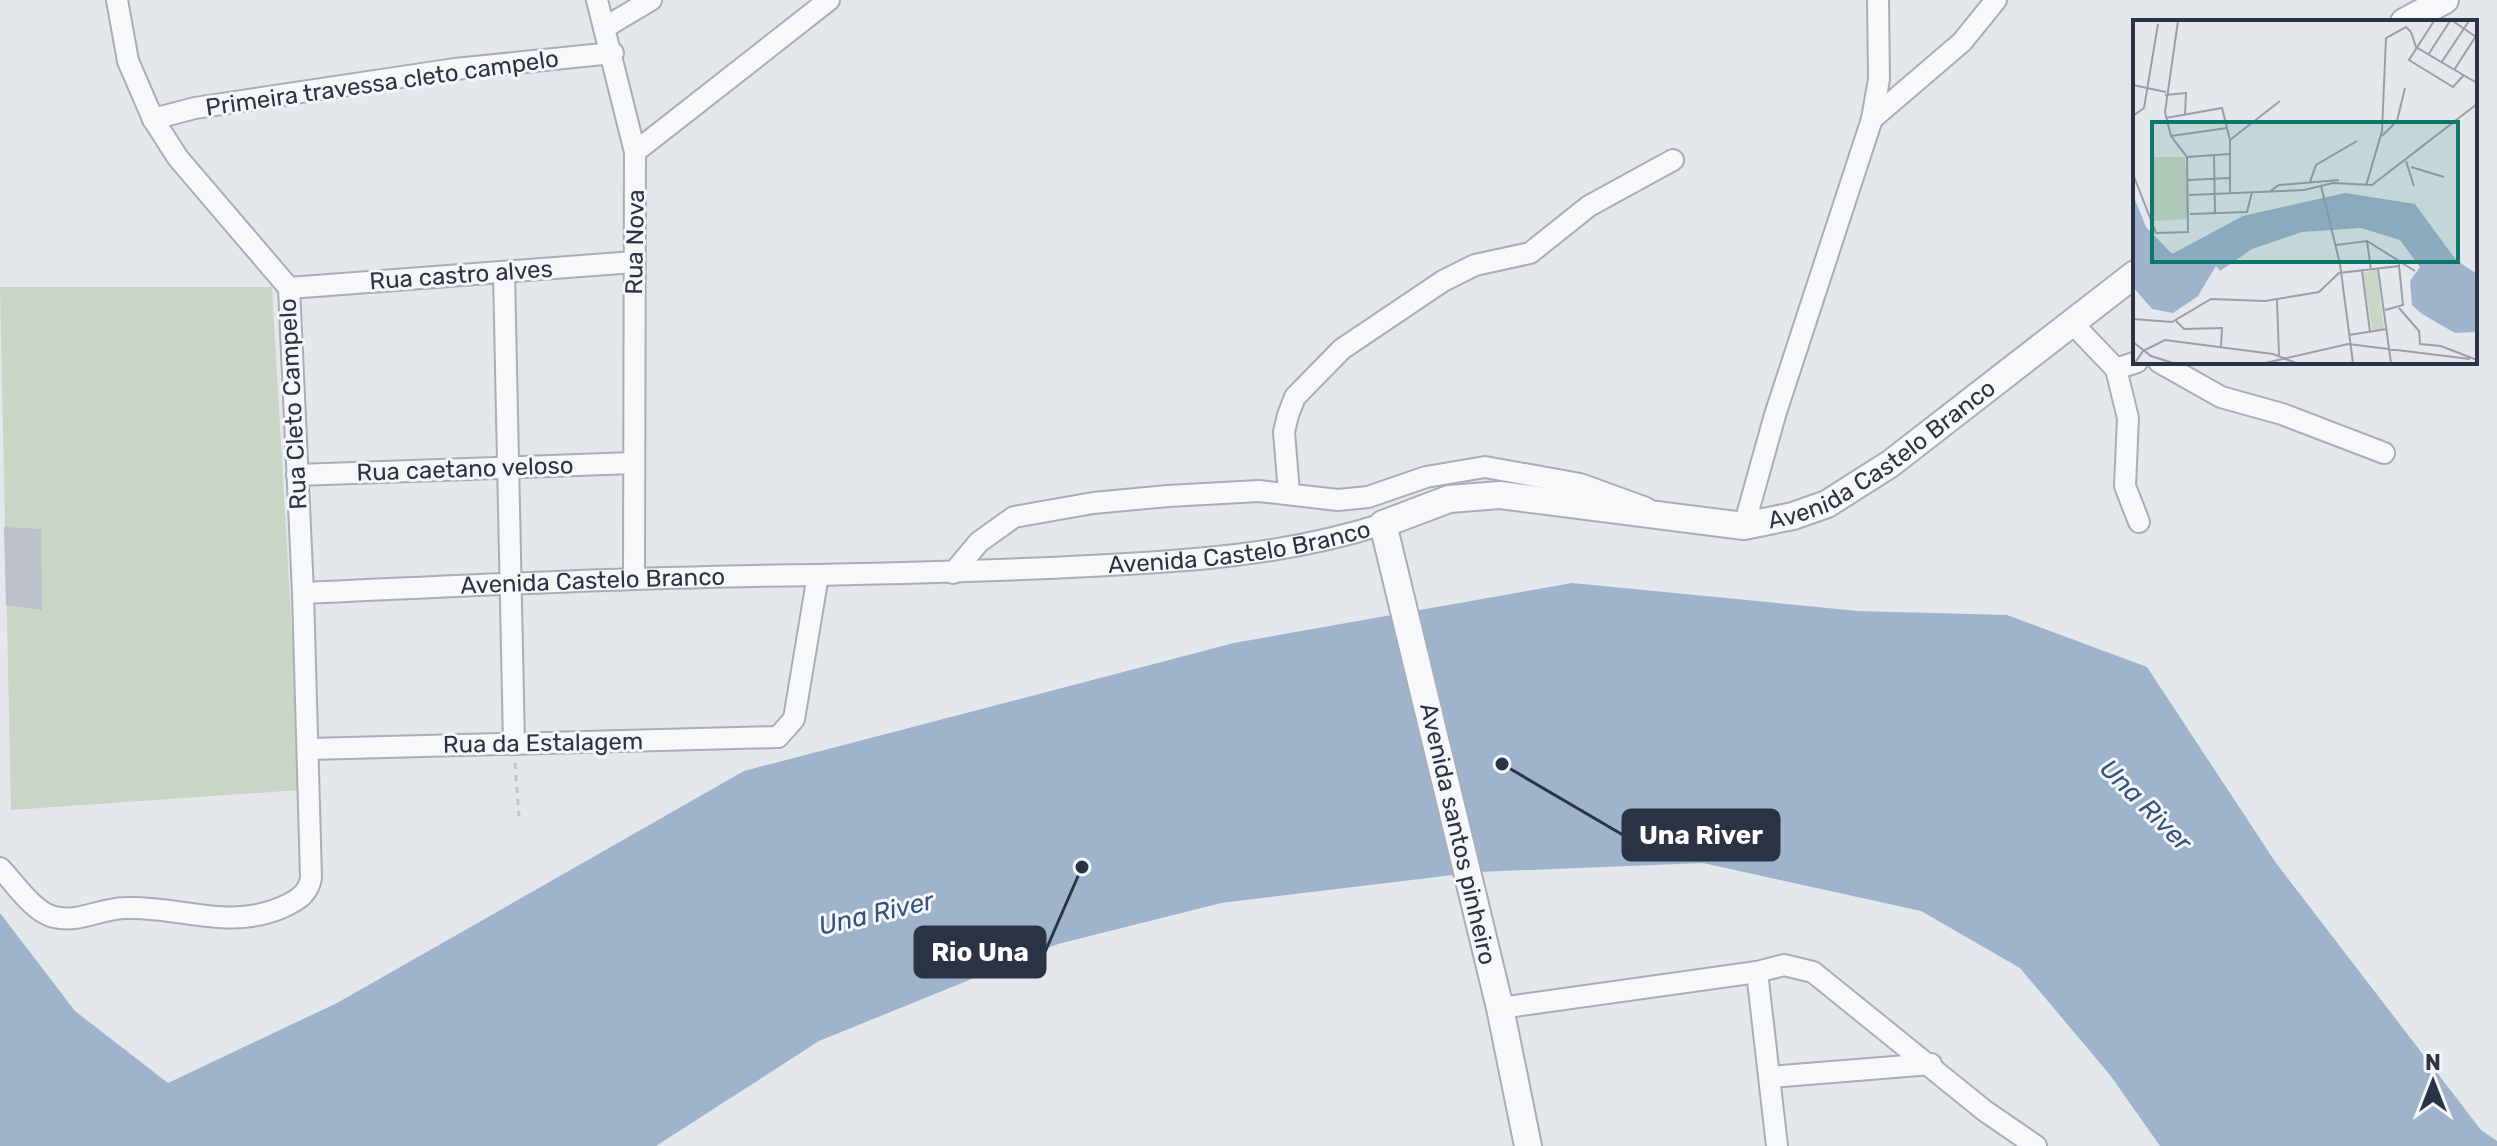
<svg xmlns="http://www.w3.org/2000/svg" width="2497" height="1146" viewBox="0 0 2497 1146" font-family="Rubik,sans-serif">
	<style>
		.green { fill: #c9d6c5 }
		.water { fill: #9fb4cc }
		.building { fill: #bbc0ca }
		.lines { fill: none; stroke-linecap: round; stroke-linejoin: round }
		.minor-casing { stroke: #a9aeb7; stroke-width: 24 }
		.tertiary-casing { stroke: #a9aeb7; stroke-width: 30 }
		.path { stroke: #c2c5cb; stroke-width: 3; stroke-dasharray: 6 6; stroke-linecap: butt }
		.minor { stroke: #f7f8fa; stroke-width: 20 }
		.tertiary { stroke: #f7f8fa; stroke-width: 26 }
		.labels { text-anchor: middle; stroke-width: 6; stroke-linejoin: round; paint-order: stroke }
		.street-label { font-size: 24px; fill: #2b3445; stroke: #f4f6f9 }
		.water-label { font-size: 26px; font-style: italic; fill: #34527a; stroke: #f4f6f9 }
		.inset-road { fill: none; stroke: #9a9fa9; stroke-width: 2 }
		.view { fill: #0f766e; fill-opacity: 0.15; stroke: #0f766e; stroke-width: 4 }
		.inset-edge { fill: none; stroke: #2b3445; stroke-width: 4 }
		.leader { fill: none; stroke: #2b3445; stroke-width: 3 }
		.callout-dot { fill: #2b3445; stroke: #f4f6f9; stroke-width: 3 }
		.callout { fill: #2b3445; stroke: #2b3445; stroke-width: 3 }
		.callout-label { font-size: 26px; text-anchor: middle; font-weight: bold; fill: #fff }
	</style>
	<rect width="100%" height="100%" fill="#e4e7ec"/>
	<!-- green -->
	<path class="green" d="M0,287H272L301,790L11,810Z"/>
	<!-- water -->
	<path class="water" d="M1572,583L1858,611L2007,615L2147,667L2276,863L2481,1130L2497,1141V1146H2160L2110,1075L2020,968L1921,911L1703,863L1478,872L1221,903L1058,944L819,1041L656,1146H0V913L75,1011L168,1083L337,1003L744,771L1234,643Z"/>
	<!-- building -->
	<path class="building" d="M4,527L41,529L42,610L6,605Z"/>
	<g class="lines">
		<defs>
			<g id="minor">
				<path d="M597,0L635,152L634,578"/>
				<path d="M604,28L651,0"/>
				<path d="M153,119L195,108L455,69L613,53"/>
				<path d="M1872,119L1962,42L1996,0"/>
				<path d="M635,152L829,0"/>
				<path d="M504,273L514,744"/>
				<path d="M289,288L634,262"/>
				<path d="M2073,324L2116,369L2128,418L2125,486L2139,522"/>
				<path d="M2159,362L2221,397L2282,414L2384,453"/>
				<path d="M2116,369L2137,362"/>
				<path d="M297,475L633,463"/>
				<path d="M1289,493L1284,432L1288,415L1295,397L1342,349L1443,281L1475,265L1530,253L1589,206L1673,160"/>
				<path d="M1744,526L1775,415L1872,119L1879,79L1878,0"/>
				<path d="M953,573L979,542L1014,517L1093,503L1168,496L1259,491L1338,500L1368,497L1426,477L1485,467L1580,484L1646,508"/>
				<path id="s1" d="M303,593C475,585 646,577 818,575C909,573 999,571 1090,566C1190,561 1287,555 1383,524"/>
				<path d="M309,749L778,737L794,719L818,575"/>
				<path d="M0,868C15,883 33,912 54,917C80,923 101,908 126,908C181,906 229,931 283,907C298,900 308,894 311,878L303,593L289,288L178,158L153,119L128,61L117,0"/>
				<path d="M1757,972L1784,965L1813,972L1985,1111L2036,1146"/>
				<path d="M1500,1008L1757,972L1777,1146"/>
				<path d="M1770,1077L1931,1064"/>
			</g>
			<g id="tertiary">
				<path d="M2404,22L2445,0"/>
				<path id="s2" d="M1528,1146L1500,1008L1383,524L1449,499L1500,495L1744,526L1793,516L1827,504L1890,464L2135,274"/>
			</g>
		</defs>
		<!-- minor casing -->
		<use href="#minor" class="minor-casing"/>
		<!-- tertiary casing -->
		<use href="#tertiary" class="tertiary-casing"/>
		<!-- path -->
		<path class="path" d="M515,763L519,816"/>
		<!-- minor -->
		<use href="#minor" class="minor"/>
		<!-- tertiary -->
		<use href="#tertiary" class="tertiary"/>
	</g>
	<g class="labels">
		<!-- street labels -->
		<g class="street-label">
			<text transform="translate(382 83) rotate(-8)" y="8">Primeira travessa cleto campelo</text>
			<text transform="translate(635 242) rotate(-89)" y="8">Rua Nova</text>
			<text transform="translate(461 275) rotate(-4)" y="8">Rua castro alves</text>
			<text transform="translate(293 404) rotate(-93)" y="8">Rua Cleto Campelo</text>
			<text dy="8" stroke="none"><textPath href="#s2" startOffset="1164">Avenida Castelo Branco</textPath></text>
			<text transform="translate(465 469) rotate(-2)" y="8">Rua caetano veloso</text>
			<text dy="8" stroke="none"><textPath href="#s1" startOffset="938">Avenida Castelo Branco</textPath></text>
			<text dy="8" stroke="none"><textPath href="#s1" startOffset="290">Avenida Castelo Branco</textPath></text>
			<text transform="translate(543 743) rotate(-1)" y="8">Rua da Estalagem</text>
			<text transform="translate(1458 834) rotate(77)" y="8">Avenida santos pinheiro</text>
		</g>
		<!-- water labels -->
		<g class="water-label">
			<text transform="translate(2146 805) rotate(45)" y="9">Una River</text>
			<text transform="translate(876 913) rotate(-13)" y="9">Una River</text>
		</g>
	</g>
	<!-- overview -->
	<g transform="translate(2133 20)">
		<rect width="344" height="344" fill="#e4e7ec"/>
		<path d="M19,137H52L56,199L20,201ZM244,249L251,309L239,311L230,253Z" fill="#c9d6c5"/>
		<path d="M212,173L282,184L323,240L344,254V312L322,313L289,294L279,285L277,261L287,247L267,220L228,208L169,212L119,229L87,251L83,246L65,276L40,293L19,289L0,267V175L13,207L39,234L110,196Z" fill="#9fb4cc"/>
		<path class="inset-road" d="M301,1L276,40L320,67L331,55M320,1L343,17M278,12L283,27L344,63M295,35L317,1M308,43L336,1M321,50L343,16M0,65L33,72M32,75L53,73L52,95M0,96L11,88L25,4M33,98L89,88L97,120V173M38,116L94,108M249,116L264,101L272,68M97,120L147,81M81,135L82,193M54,137L97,134M273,141L281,166M278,147L311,157M0,154L23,213L55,212L54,137L38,116L32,92L45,1M55,160L96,158M177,162L183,145L224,121M188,166L207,244L220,343M233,166L249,111L253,18L273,7L278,12M136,172L146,165L206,160M56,175L171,170L200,163L239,165L344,84M57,194L114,192L119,172M234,221L282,251M203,225L234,221L238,250M245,249L258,343M229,251L237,312M144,280L146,335M266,288L286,311L287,324L308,326L344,340M252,290L270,285L266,246M0,299L39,302L78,279L132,281L186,272L206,253L266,246V240M43,301L51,309L89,308L88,327M216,315L254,309M0,322L18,336L40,343M2,343L10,331L32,320L140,334L163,343M132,343L215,324L337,339"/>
		<path class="view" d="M19,102H325V242H19Z"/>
		<rect width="344" height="344" class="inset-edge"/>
	</g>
	<!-- callouts -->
	<path class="leader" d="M1502 764L1623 835M1082 867L1045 952"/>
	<g class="callout-dot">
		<circle cx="1502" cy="764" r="8"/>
		<circle cx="1082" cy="867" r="8"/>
	</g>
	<g class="callout">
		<rect x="1623" y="810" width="156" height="50" rx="8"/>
		<rect x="915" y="927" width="130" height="50" rx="8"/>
	</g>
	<g class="callout-label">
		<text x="1701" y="844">Una River</text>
		<text x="980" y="961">Rio Una</text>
	</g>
	<!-- north arrow -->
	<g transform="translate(2433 1082)" stroke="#f4f6f9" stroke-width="6" paint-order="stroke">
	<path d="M0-6L14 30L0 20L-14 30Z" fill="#2b3445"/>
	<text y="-12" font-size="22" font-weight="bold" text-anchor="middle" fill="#2b3445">N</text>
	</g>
</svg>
